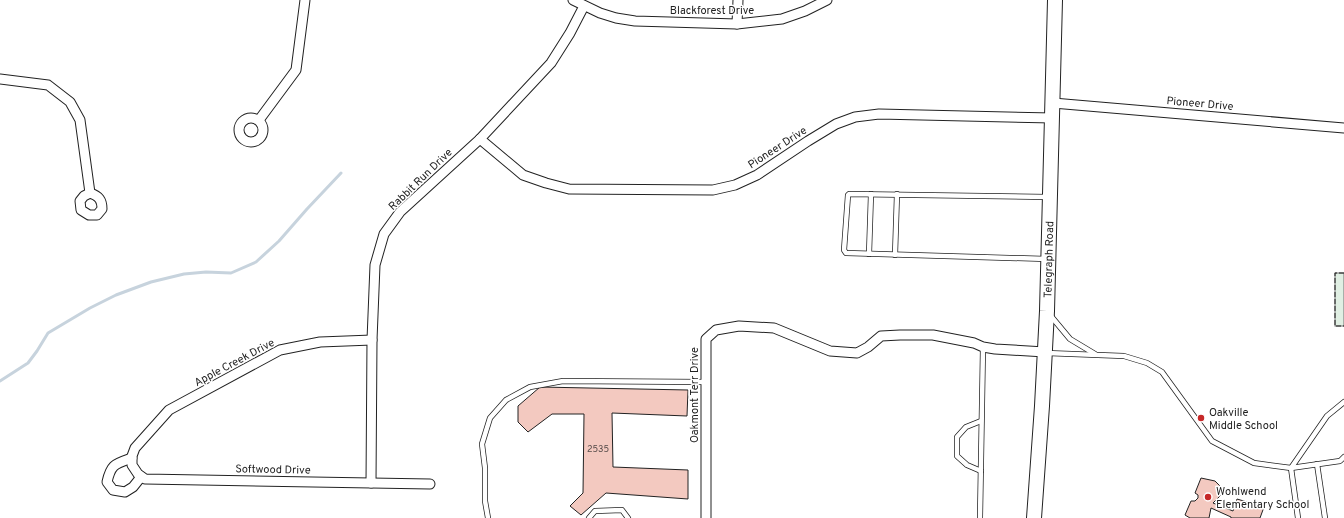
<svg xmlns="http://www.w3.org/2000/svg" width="1344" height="518" viewBox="0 0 1344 518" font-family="Overpass,sans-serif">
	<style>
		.green { fill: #e0efe3; stroke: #6f6f6f }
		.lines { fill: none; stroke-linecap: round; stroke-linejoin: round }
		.stream { stroke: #c7d3dd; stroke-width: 3 }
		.building { fill: #f3c9c0; stroke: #222 }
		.lane-casing { stroke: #222; stroke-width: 6 }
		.street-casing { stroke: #222; stroke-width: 11 }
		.primary-casing { stroke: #222; stroke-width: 16 }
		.lane { stroke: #fff; stroke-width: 4.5 }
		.street { stroke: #fff; stroke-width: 9 }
		.primary { stroke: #fff; stroke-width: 14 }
		.fence { stroke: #222; stroke-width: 1; stroke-dasharray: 5 2; stroke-linecap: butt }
		.poi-dot { fill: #c62828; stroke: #fff; stroke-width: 1.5 }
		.labels { text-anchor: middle; stroke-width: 3; stroke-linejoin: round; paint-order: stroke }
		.number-label { font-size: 9px; fill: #564c4a }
		.street-label { font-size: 11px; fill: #222; stroke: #fff }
		.poi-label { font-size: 11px; fill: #222; stroke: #fff; text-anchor: start }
	</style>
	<rect width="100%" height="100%" fill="#fff"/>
	<!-- green -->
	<rect class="green" x="1335" y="273" width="9" height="53"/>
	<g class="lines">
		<!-- stream -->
		<path class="stream" d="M0,381L28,363L37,351L48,333L90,308L116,295L151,282L184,274L206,272L231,273L256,262L279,241L307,209L341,173"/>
	</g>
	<!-- building -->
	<g class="building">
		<path d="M540,387L688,390L687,416L612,413L613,467L688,470V499L606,493L581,515L570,506L583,493L584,414H552L528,432L518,422V406Z"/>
		<path d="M1201,478L1215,481L1220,486L1221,492L1220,496L1213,503L1233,511L1237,499L1264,507L1260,518H1231V517L1211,508L1209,518H1190L1185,515L1191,501H1195L1198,498V495L1195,493Z"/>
	</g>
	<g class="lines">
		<defs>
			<g id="lane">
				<path d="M869,254L871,194"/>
				<path d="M895,255L897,194"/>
				<path d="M1047,259L846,253L844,250L848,195L849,194L1049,197"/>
				<path d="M1050,315L1070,339L1095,354"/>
				<path d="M1046,353L1124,356L1147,363L1162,372L1212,441L1254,463L1291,468L1340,461L1344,457"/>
				<path d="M1317,464L1325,518"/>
				<path d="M981,471L967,465L957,456V437L966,427L981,421"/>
				<path d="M488,518L485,501V468L482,444L490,418L506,400L530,387L563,381L707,382"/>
				<path d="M589,518L595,511L622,510L628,518"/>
				<path d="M980,518L983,347"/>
				<path d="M1298,518L1291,468L1327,416L1344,402"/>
			</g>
			<g id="street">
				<path d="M573,0L600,13L616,18L635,21L737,24L782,19L805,11L827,0"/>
				<path d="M737,24L738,0"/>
				<path d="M0,79L48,85L70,102L80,120L90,193"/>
				<path d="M1053,103L1344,128"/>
				<circle cx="251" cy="130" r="12"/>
				<path d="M259,120L296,70L305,0"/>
				<path d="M480,139L523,175L546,183L569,189L713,190L735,185L757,175L808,141L836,124L855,117L879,114L1053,118"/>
				<path d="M90,193C99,196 102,200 102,209L97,215H89L81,210L80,201L84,196Z"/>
				<path d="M372,340L320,342L280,350L169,410L135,448L132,456V465L138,474L145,479L430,484"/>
				<path d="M132,458C115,464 111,464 107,482L113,490L125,492L133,487L141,477"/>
				<path d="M371,483L372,340L375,265L384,234L400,212L480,139L551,63L570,33L584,6"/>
				<path d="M706,518V339L716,330L739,326L774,328L830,351L857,353L868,347L881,336L900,335H933L974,343L983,347L995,349L1045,352"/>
			</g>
			<g id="primary">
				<path id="s1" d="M1034,518L1042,406L1047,311L1055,0"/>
			</g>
		</defs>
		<!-- lane casing -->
		<use href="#lane" class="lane-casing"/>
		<!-- street casing -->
		<use href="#street" class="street-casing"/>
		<!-- primary casing -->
		<use href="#primary" class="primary-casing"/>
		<!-- lane -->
		<use href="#lane" class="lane"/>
		<!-- street -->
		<use href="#street" class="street"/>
		<!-- primary -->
		<use href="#primary" class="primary"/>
		<!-- fence -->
		<path class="fence" d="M1344,273H1335V326H1344"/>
	</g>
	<!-- markers -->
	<g class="poi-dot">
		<circle cx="1201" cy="418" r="4"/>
		<circle cx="1208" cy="497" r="4"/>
	</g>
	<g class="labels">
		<!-- number labels -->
		<g class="number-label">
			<text x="598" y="452">2535</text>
		</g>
		<!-- street labels -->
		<g class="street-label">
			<text x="712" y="14">Blackforest Drive</text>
			<text transform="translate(1200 103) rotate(5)" y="4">Pioneer Drive</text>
			<text transform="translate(777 147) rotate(-33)" y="4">Pioneer Drive</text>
			<text transform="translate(420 179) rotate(-44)" y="4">Rabbit Run Drive</text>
			<text dy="4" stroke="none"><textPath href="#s1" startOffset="259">Telegraph Road</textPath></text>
			<text transform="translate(234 362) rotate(-28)" y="4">Apple Creek Drive</text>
			<text transform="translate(694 395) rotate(-90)" y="4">Oakmont Terr Drive</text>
			<text transform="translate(273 469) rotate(1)" y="4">Softwood Drive</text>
		</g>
		<!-- poi labels -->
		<g class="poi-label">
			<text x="1209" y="416">Oakville<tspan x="1209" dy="13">Middle School</tspan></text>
			<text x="1216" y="495">Wohlwend<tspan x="1216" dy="13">Elementary School</tspan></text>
		</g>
	</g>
</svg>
